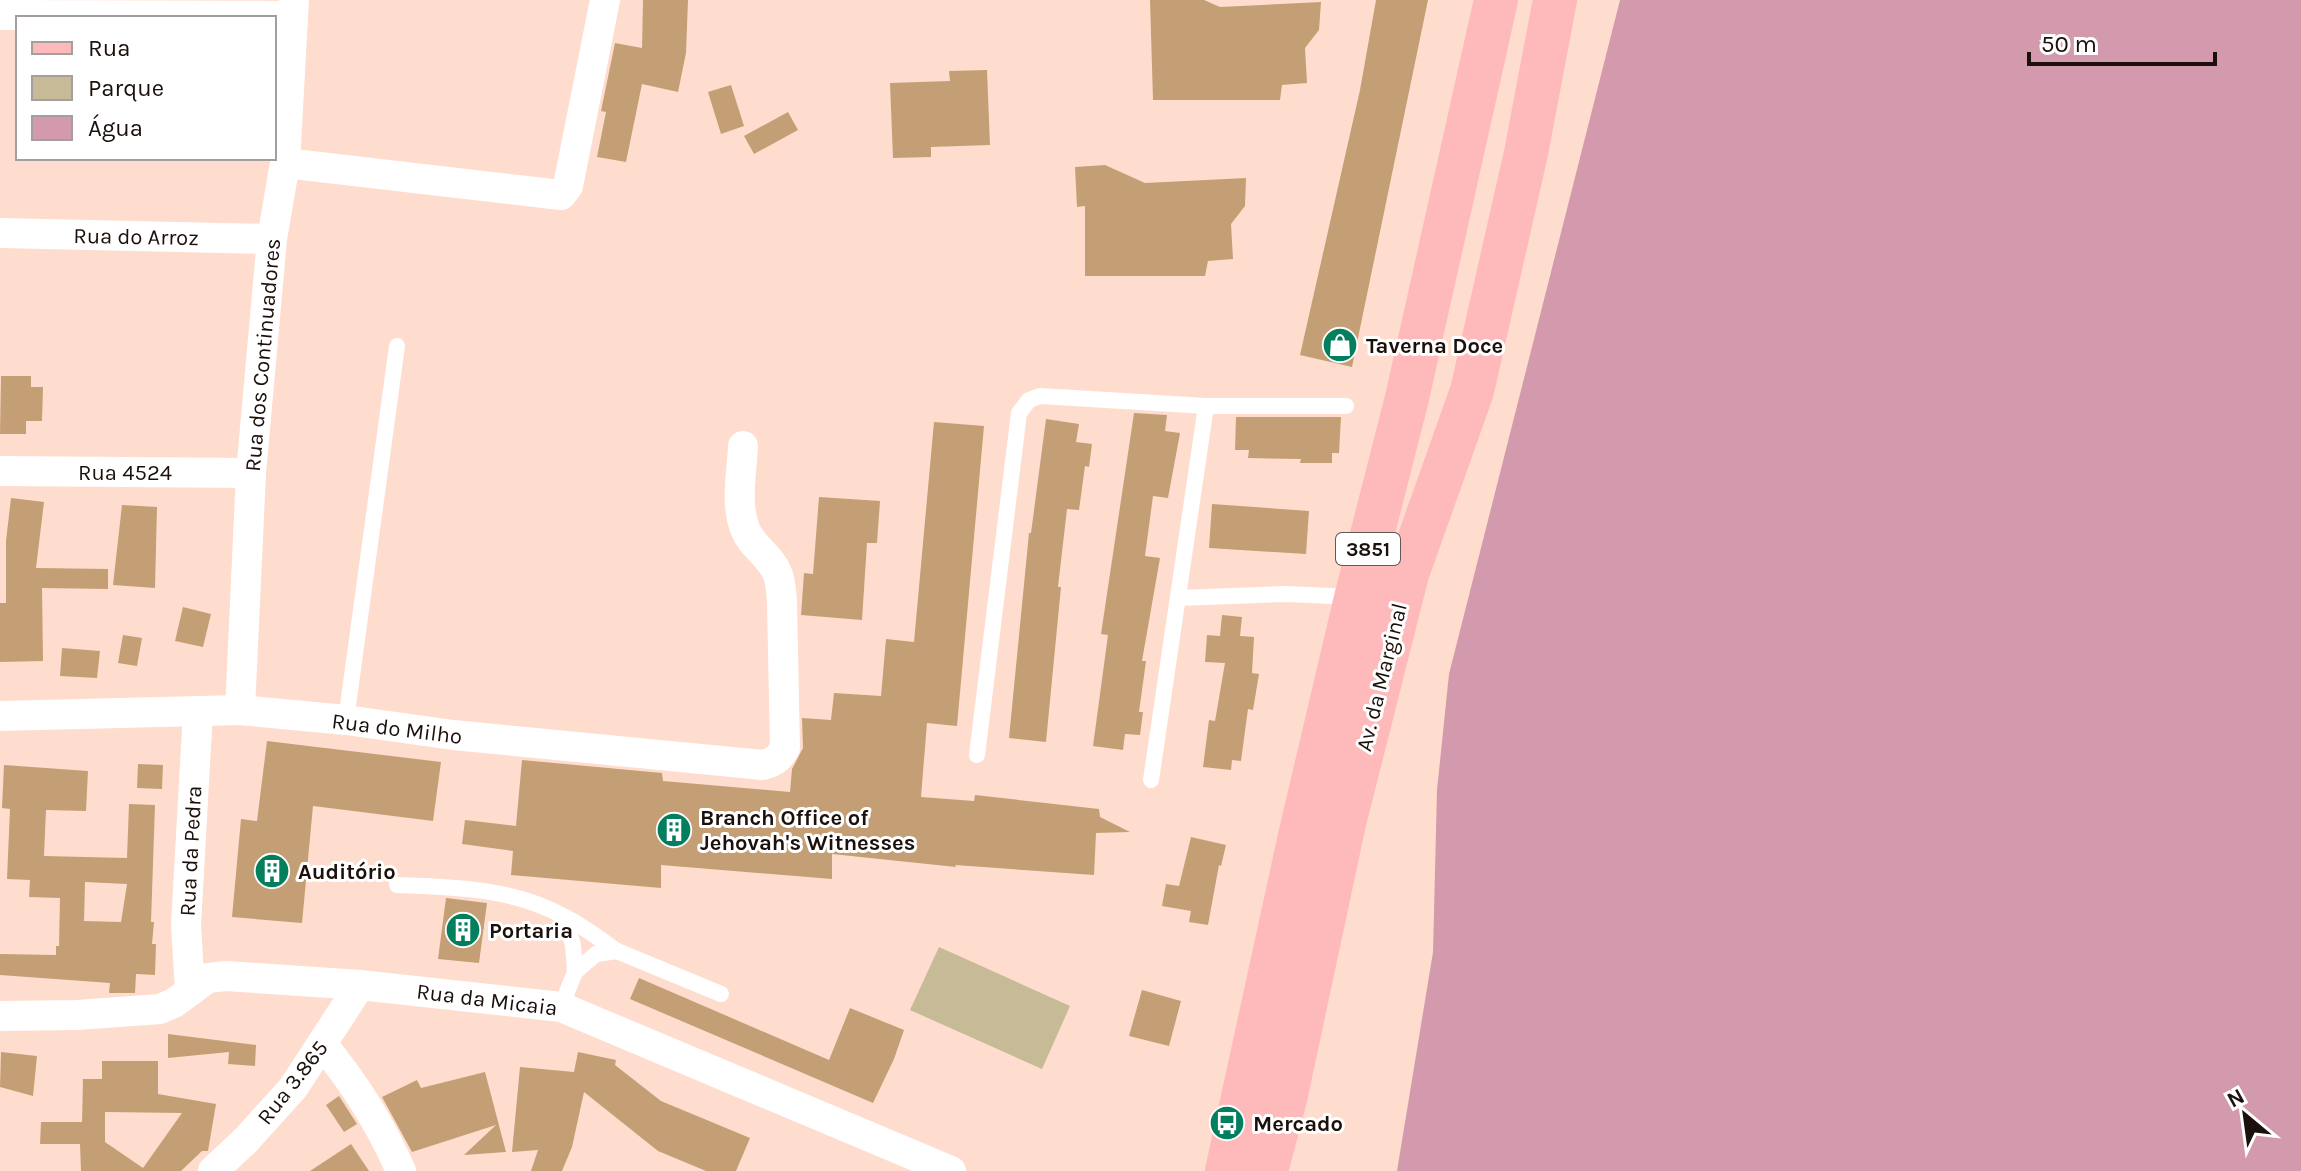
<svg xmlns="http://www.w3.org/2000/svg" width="2301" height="1171" viewBox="0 0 2301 1171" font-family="Karla,sans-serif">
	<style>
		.green { fill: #c6bb96 }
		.water { fill: #d39aae }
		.building { fill: #c49f75; fill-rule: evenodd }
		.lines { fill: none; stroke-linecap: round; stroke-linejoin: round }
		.lane { stroke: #fff; stroke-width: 16 }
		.street { stroke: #fff; stroke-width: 30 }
		.primary { stroke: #febaba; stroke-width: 44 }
		.labels { text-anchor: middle; stroke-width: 6; stroke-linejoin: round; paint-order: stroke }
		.shield { fill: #fff; stroke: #5f5854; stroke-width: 2 }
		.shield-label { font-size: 20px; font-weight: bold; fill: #1b100b }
		.street-label { font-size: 22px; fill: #1b100b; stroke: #fff }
		.poi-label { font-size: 22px; font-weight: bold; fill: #1b100b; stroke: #fff; text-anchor: start }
	</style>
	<rect width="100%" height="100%" fill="#feddce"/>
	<!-- green -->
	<path class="green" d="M939,947L1070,1006L1042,1069L910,1010Z"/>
	<!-- water -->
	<path class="water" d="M1620,0H2301V1171H1397L1433,952L1437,790L1449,674Z"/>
	<!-- building -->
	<g class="building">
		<path d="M643,0H688L686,53L678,92L642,84L626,162L597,157L606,112L601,111L615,43L642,48Z"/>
		<path d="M1150,0H1204L1220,7L1321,2L1319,30L1305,48L1307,83L1282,85L1280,100H1153Z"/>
		<path d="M1376,0H1428L1352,367L1300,355L1360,90Z"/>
		<path d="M987,70L990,145L931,147V157L893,158L890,83L950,81L949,71Z"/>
		<path d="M731,85L744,126L721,134L708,92Z"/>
		<path d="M788,112L798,130L754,154L744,136Z"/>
		<path d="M1105,165L1145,183L1246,178L1245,206L1231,224L1233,259L1208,261L1205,276H1085V206L1077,207L1075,167Z"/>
		<path d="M1,376H31V387H43L42,421H26V434H0Z"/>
		<path d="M1134,413L1167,415L1165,431L1180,433L1168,498L1153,496L1145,556L1160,558L1142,661H1146L1139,712H1143L1140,735L1125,734L1123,750L1093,746L1108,635L1101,634Z"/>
		<path d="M1236,417H1341L1339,453H1332V463H1300L1301,459L1248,458L1249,450H1235Z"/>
		<path d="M1046,419L1079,424L1076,442L1092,444L1089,467L1085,466L1079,510L1067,509L1058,587H1061L1046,742L1009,738L1029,533H1031Z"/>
		<path d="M934,422L984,426L957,726L927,723L921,797L974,801L975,795L1099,809L1100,817L1130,832L1096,833L1094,875L955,865L956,867L832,854V879L661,865V888L511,875L513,851L462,844L465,820L516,826L522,760L662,773L663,781L790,792L792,769L803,748L802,718L831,720L834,693L881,696L886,639L914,642Z"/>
		<path d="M819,497L880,501L877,543H867L862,620L801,615L804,573L813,574Z"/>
		<path d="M11,498L44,502L36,568L108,569V589L42,588L43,661L0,662V603H6V541Z"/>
		<path d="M1212,504L1309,511L1306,554L1209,548Z"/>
		<path d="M122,505L157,507L155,588L113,585Z"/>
		<path d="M183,607L211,614L203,647L175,641Z"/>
		<path d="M1222,615L1242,617L1240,636L1254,637L1252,673L1259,674L1253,710L1248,709L1241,761L1232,760L1231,770L1203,767L1209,720L1215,721L1225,663L1205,662L1207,635L1220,636Z"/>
		<path d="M123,635L142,638L137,666L118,663Z"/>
		<path d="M62,648L100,651L97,678L60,676Z"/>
		<path d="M267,741L441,762L433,821L313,806L302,923L232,917L241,819L257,821Z"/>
		<path d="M138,764L163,765L162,789L137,788Z"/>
		<path d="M4,765L88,771L86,811L46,810L44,856L127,858L129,804L155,805L151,922H154L152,944H156L155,975L136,974L135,993H109L110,983L0,975V954L56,955V946H59L60,898L29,897L30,880L7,879L10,809L2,808ZM85,882L127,884L121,922L84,921Z"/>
		<path d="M1191,837L1226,845L1221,866L1219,865L1208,925L1189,922L1191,911L1162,906L1166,884L1179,886Z"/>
		<path d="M446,898L487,903L479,963L438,959Z"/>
		<path d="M639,978L829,1060L850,1008L904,1030L894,1059L873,1103L630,999Z"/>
		<path d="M1142,990L1181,1001L1169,1046L1129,1036Z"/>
		<path d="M168,1034L256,1045L255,1066L228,1064L229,1052L168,1058Z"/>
		<path d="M1,1052L37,1056L33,1096L0,1087Z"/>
		<path d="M578,1052L616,1060L615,1065L661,1101L750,1138L736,1171H706L658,1151L584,1092L572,1147L562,1171H531L538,1150L512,1152L520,1067L574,1072Z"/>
		<path d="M102,1061H158V1094L216,1104L208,1151H202L181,1171H81L80,1144H40L41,1122H82L83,1079H102ZM105,1112L182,1113L143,1168L105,1142Z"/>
		<path d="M485,1072L506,1152L464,1155L496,1125L412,1152L382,1097L417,1080L421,1088Z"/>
		<path d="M339,1096L357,1124L344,1132L326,1105Z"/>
		<path d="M351,1144L369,1171H310Z"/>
	</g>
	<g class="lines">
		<!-- lane -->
		<g class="lane">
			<path d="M1179,598L1286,594L1354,597"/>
			<path d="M346,720L397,346"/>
			<path d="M977,755L1019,413L1029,400L1040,396L1206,406H1346"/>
			<path d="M1151,780L1206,406"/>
			<path d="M397,885C455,887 513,888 565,917C583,926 600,939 617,951"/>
			<path d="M565,917L573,945L575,972"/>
			<path d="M561,1007L575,972L596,954L617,951L721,994"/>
		</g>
		<!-- street -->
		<g class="street">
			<path d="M0,15L293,16"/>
			<path d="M285,163L561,195L568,186L605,0"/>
			<path d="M0,233L272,239"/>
			<path d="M0,471L251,473"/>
			<path d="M240,710L251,473L272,239L285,163L294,0"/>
			<path d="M0,716L240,710L346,720L453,735L763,765C775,762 779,758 785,748L782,601C781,593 781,583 778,575C772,557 752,547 745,529C735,503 742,472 743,446"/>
			<path d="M190,991L186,925L198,711"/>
			<path d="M0,1016L77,1015L160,1009L174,1003L208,978L226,976L360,985L561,1007L951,1171"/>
			<path d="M323,1045C356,1085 380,1123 401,1171"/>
			<path d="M213,1171L246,1140L293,1088L360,985"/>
		</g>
		<!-- primary -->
		<g class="primary">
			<path d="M1227,1171L1300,836L1356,598L1407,398L1496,0"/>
			<path d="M1266,1171L1285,1099L1344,823L1407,574L1472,391L1526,153L1555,0"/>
		</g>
	</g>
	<!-- icons -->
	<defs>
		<symbol id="shop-disc" viewBox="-11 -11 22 22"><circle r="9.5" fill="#037f5e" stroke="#fff"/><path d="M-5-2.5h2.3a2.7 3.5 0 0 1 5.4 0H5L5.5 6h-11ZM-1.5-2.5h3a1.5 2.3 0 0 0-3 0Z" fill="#fff"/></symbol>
		<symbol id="building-disc" viewBox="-11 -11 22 22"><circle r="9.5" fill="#037f5e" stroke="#fff"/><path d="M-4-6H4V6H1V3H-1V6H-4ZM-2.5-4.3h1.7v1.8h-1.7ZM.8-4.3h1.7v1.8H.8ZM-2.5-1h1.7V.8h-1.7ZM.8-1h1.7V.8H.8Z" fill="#fff"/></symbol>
		<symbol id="bus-disc" viewBox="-11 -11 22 22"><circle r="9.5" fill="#037f5e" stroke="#fff"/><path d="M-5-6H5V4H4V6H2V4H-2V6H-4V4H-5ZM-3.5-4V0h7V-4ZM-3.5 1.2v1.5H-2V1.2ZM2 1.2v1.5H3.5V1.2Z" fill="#fff"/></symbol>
	</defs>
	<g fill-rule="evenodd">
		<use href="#shop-disc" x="1320" y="325" width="40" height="40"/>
		<use href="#building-disc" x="654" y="810" width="40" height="40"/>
		<use href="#building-disc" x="252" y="851" width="40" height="40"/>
		<use href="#building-disc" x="443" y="910" width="40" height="40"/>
		<use href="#bus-disc" x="1207" y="1103" width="40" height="40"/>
	</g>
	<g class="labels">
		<!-- shield labels -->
		<rect class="shield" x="1336" y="533" width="64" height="32" rx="6"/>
		<g class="shield-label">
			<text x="1368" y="556">3851</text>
		</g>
		<!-- street labels -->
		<g class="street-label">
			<text transform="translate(136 236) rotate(1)" y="8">Rua do Arroz</text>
			<text transform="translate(262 355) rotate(-85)" y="8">Rua dos Continuadores</text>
			<text x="125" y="480">Rua 4524</text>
			<text transform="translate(1381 677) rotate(-76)" y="8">Av. da Marginal</text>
			<text transform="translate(397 728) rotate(7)" y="8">Rua do Milho</text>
			<text transform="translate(190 851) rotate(-87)" y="8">Rua da Pedra</text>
			<text transform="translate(487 999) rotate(7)" y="8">Rua da Micaia</text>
			<text transform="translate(292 1082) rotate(-52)" y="8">Rua 3.865</text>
		</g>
		<!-- poi labels -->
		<g class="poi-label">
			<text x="1366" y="353">Taverna Doce</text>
			<text x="700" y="825">Branch Office of<tspan x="700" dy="25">Jehovah's Witnesses</tspan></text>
			<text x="298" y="879">Auditório</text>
			<text x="489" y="938">Portaria</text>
			<text x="1253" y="1131">Mercado</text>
		</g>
	</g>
	<!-- legend -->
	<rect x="16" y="16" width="260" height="144" fill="#ffffff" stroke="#a49f9d" stroke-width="2"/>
	<rect x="32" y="42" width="40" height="12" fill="#febaba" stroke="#a49f9d" stroke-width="2"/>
	<text x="88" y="56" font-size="24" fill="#1b100b">Rua</text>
	<rect x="32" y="76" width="40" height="24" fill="#c6bb96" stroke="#a49f9d" stroke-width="2"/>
	<text x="88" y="96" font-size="24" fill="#1b100b">Parque</text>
	<rect x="32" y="116" width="40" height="24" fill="#d39aae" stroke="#a49f9d" stroke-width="2"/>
	<text x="88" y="136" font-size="24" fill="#1b100b">Água</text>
	<!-- north arrow -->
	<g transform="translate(2245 1115) rotate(331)" stroke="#ffffff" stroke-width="6" paint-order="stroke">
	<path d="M0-6L14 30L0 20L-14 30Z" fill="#1b100b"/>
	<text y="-12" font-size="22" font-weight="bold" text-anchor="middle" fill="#1b100b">N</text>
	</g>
	<!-- scale -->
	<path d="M2029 52v12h186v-12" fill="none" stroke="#1b100b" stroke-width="4"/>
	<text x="2041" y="52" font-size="24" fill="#1b100b" stroke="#ffffff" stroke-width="6" paint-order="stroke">50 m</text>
</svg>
